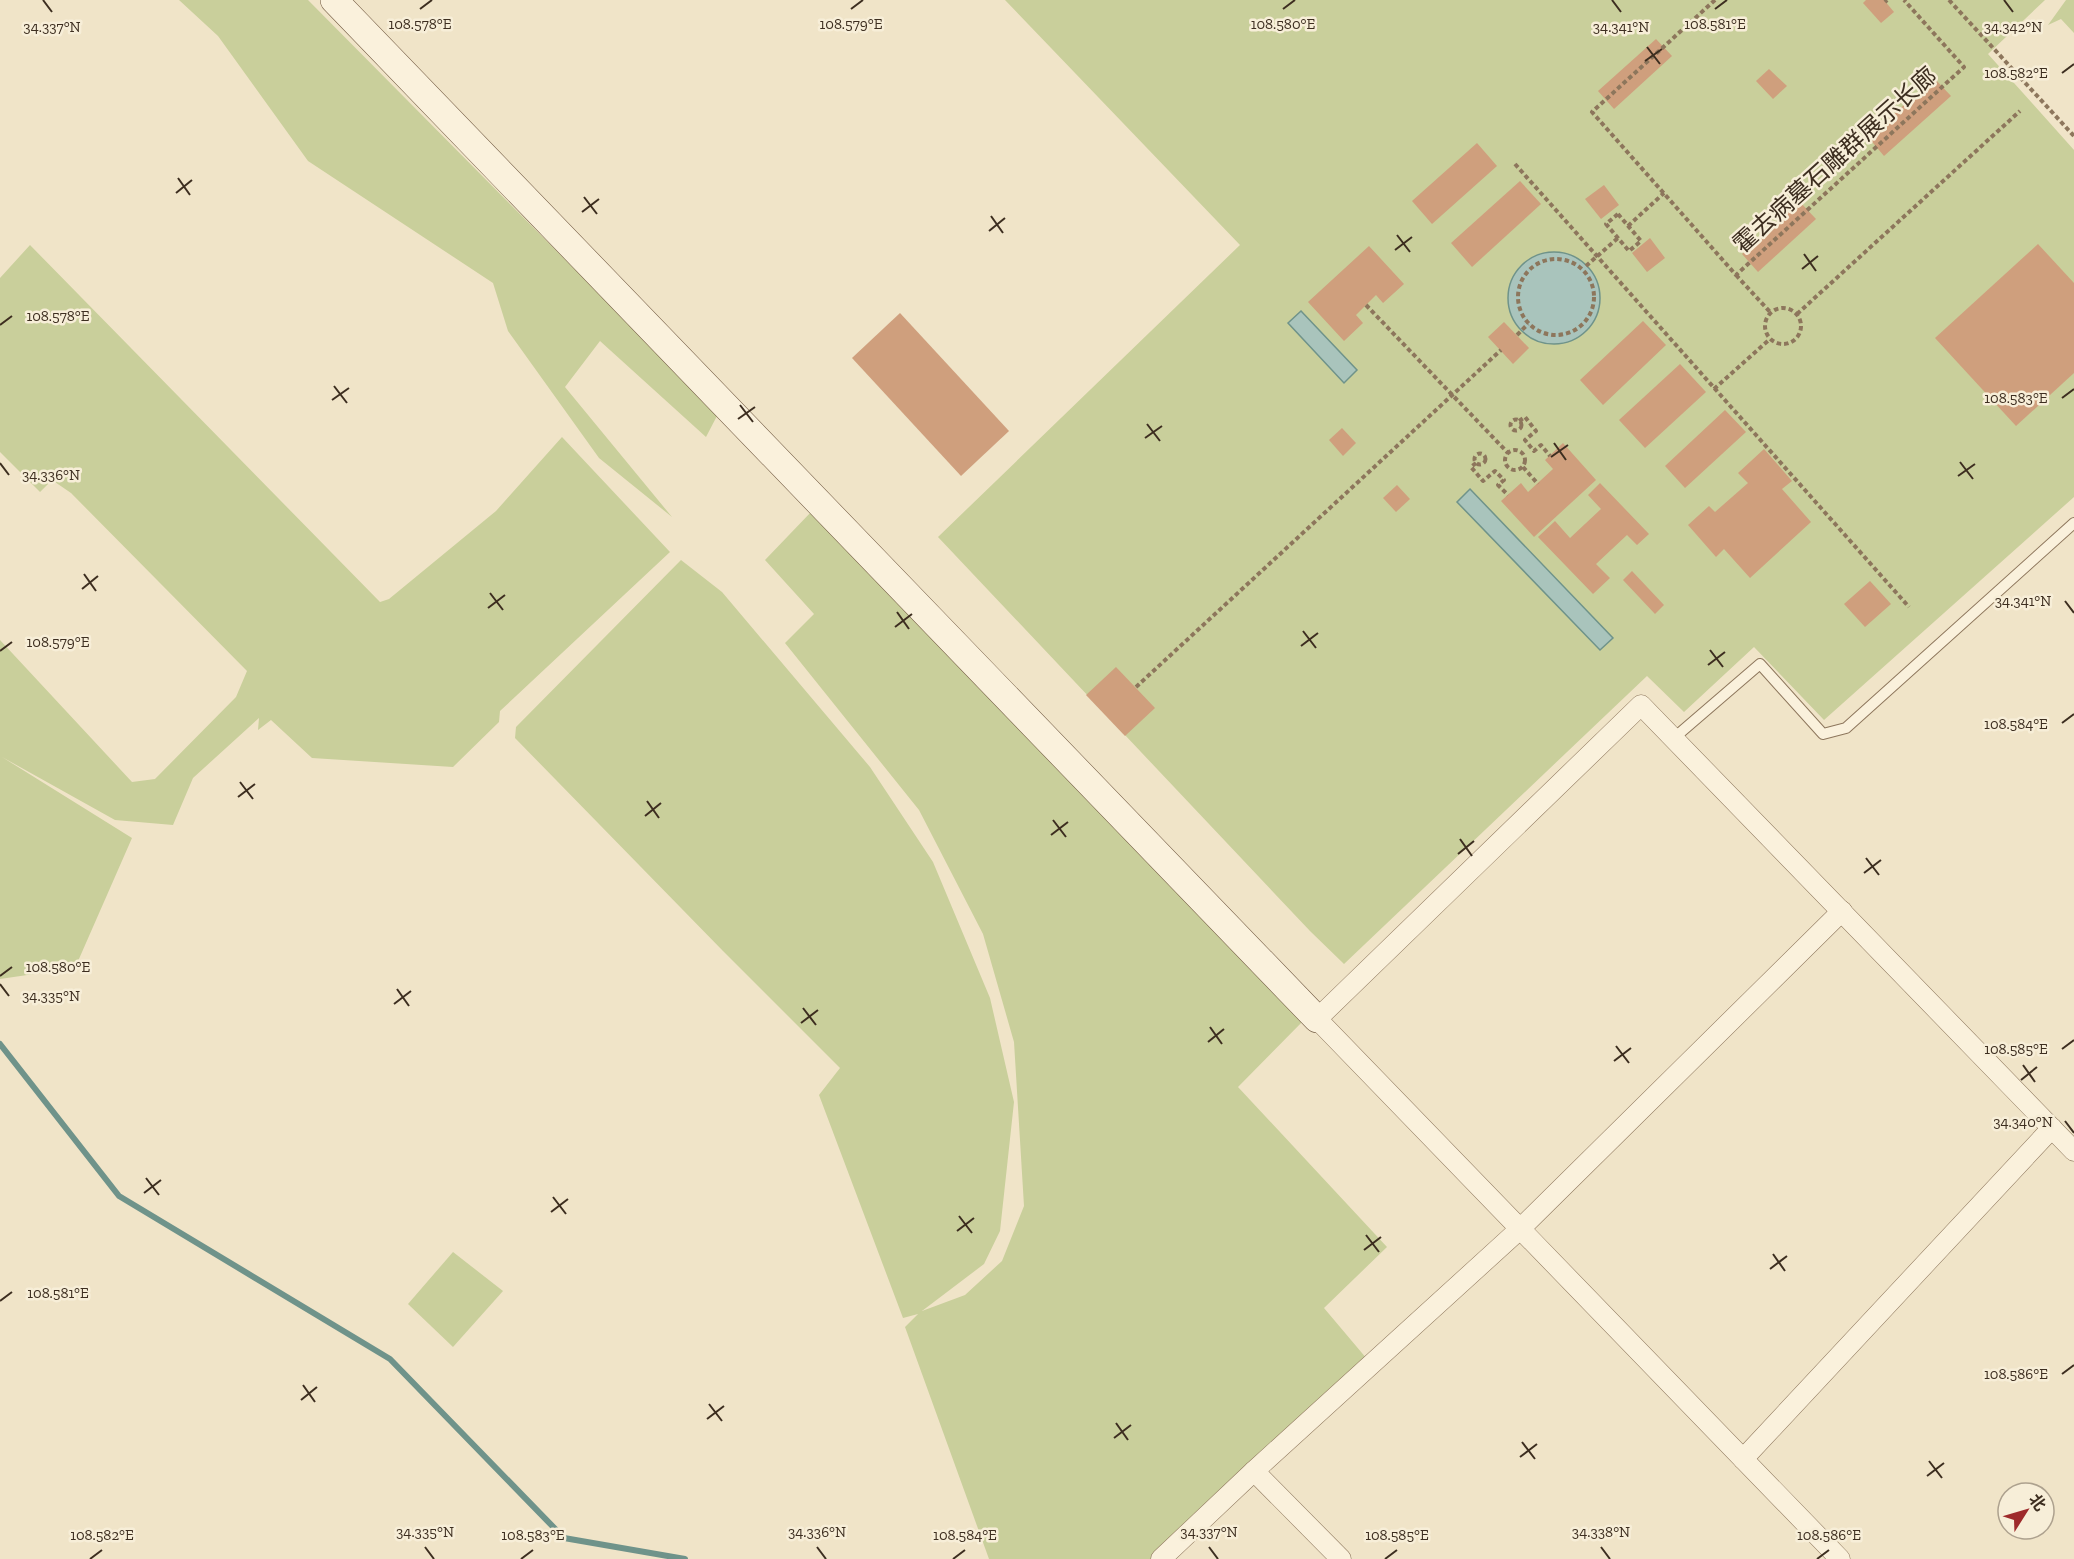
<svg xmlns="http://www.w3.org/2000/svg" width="2074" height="1559" viewBox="0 0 2074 1559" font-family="'Zilla Slab','Noto Sans SC',serif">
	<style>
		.green { fill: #c9cf9b }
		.water { fill: #a9c4bc; stroke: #6f938a; stroke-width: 1.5 }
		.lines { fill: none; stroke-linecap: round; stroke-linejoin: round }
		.stream { stroke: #6f938a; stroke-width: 6 }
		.building { fill: #cf9f7d }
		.service-casing { stroke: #8d765c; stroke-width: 12 }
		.minor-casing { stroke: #8d765c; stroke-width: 21 }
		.secondary-casing { stroke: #6f573f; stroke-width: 28 }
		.path { stroke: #8d765c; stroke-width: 4; stroke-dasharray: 4.5 3; stroke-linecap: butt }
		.service { stroke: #faf1dc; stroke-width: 10 }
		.minor { stroke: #faf1dc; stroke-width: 20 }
		.secondary { stroke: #faf1dc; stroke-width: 27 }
		.ticks { fill: none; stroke: #3d2e20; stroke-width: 2 }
		.labels { text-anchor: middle; stroke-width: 5; stroke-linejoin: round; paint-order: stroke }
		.street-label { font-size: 24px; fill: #3d2e20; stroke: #f7eed8 }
		.ticks-label { font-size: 15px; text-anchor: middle; fill: #3d2e20; stroke: #f7eed8; stroke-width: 5; stroke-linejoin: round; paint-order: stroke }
	</style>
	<rect width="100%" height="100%" fill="#f0e4c8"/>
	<!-- green -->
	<g class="green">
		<path d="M179,0H308L718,414L706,437L600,341L565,387L672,517L599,458L508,331L493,283L308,161L218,36Z"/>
		<path d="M1005,0H2045L1988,54L2074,150V497L1824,720L1754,647L1684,712L1647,676L1344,964L1310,931L938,537L1240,245Z"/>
		<path d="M2066,0H2074V33L2061,19L2048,25Z"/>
		<path d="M30,245L380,602L389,599L496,511L562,437L670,552L500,711L499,722L453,767L312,758L271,720L258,730L259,718L193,778L173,825L115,820L2,757L132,838L75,968L0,979V640L132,782L155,779L236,697L247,671L71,493L52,480L40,492L0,452V278Z"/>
		<path d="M812,511L1307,1017L1238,1087L1387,1247L1324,1308L1367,1359L1156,1559H989L905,1327L918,1314L903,1318L819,1095L840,1068L723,951L515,738L516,727L681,560L722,592L870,767L933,862L990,998L1014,1102L1000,1231L984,1264L922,1311L965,1295L1002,1261L1024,1206L1014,1042L983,934L919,810L785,643L814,614L765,560Z"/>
		<path d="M453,1252L503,1291L453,1347L408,1304Z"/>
	</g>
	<!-- water -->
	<g class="water">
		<circle cx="1554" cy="298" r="46"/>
		<path d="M1301,311L1357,370L1344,383L1288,323Z"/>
		<path d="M1470,489L1613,638L1600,650L1457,502Z"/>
	</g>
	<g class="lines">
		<!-- stream -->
		<path class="stream" d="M0,1044L119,1196L390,1359L564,1538L685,1559"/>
	</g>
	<!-- building -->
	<g class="building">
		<path d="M1866,0H1884L1894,12L1881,23L1863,3Z"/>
		<path d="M1656,39L1672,56L1614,109L1598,91Z"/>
		<path d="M1769,69L1787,86L1773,99L1756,81Z"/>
		<path d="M1934,78L1951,96L1884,156L1868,137Z"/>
		<path d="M1477,143L1497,166L1432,224L1412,201Z"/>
		<path d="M1520,181L1541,204L1472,267L1451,243Z"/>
		<path d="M1604,185L1619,205L1601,219L1585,199Z"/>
		<path d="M1799,201L1816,219L1758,272L1742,254Z"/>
		<path d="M1650,238L1665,258L1647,272L1632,253Z"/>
		<path d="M2038,244L2074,283V373L2016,426L1935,338Z"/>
		<path d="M1369,246L1404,284L1383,303L1376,295L1356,315L1363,323L1344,341L1308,302Z"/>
		<path d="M900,313L1009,431L961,476L852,358Z"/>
		<path d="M1643,321L1666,345L1603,405L1580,380Z"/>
		<path d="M1504,322L1529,348L1513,364L1488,337Z"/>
		<path d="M1680,364L1706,392L1645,448L1619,420Z"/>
		<path d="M1725,410L1746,432L1685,488L1665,466Z"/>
		<path d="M1342,428L1356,443L1343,456L1329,440Z"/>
		<path d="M1563,443L1596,480L1534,537L1501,501L1521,483L1528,492L1553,469L1545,460Z"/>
		<path d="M1764,449L1792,481L1782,489L1811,522L1750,578L1724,549L1716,557L1688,525L1709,506L1715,512L1748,483L1738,473Z"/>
		<path d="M1600,483L1649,534L1637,545L1627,535L1596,564L1610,578L1593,594L1538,537L1555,521L1570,538L1601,509L1588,495Z"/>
		<path d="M1397,485L1410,499L1396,512L1383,498Z"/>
		<path d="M1632,571L1664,605L1655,614L1623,580Z"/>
		<path d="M1870,581L1891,604L1865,627L1844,604Z"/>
		<path d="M1116,667L1155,708L1125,736L1086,695Z"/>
	</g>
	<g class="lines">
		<defs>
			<path id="service" d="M1674,738L1760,664L1823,734L1846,728L2074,523"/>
			<g id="minor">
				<path d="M1743,1459L2052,1128"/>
				<path d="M1254,1471L1341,1559"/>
				<path d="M1161,1559L1254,1471L1520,1229L1842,911"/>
				<path d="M1840,1559L1317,1019L1641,705L2074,1151"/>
			</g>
			<path id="secondary" d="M334,0L1317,1019"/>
		</defs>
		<!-- service casing -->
		<use href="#service" class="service-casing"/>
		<!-- minor casing -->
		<use href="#minor" class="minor-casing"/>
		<!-- secondary casing -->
		<use href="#secondary" class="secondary-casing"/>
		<!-- path -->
		<g class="path">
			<path d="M1715,0L1592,112L1736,275L1964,67L1904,0"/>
			<path d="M1949,0L2074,136"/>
			<path d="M1885,2L1887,0"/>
			<path d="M1515,164L1909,607"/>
			<path d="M1618,214L1641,241L1629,251L1606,224Z"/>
			<path d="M1628,226L1664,193"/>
			<circle cx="1556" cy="297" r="38"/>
			<path d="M1586,266L1618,238"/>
			<path d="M1736,275L1770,312"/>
			<path d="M1366,305L1508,453"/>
			<circle cx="1783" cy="326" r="18"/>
			<path d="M1797,314L2020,111"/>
			<path d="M1517,335L1528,324"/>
			<path d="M1714,389L1770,339"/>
			<circle cx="1516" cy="425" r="5.5"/>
			<path d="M1519,421L1525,417L1536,431L1525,440L1534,451L1541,445L1550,456"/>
			<circle cx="1515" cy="460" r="10"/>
			<circle cx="1480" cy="459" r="5.5"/>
			<path d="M1476,463L1471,467L1483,481L1495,471L1504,480L1498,485L1508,495"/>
			<path d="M1523,467L1538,484"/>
			<path d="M1136,687L1501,350"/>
		</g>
		<!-- service -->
		<use href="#service" class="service"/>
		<!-- minor -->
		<use href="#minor" class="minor"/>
		<!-- secondary -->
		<use href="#secondary" class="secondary"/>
	</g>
	<!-- ticks -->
	<path class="ticks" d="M43,0L52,12M1612,0L1621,12M2004,0L2013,12M420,9L432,0M851,9L863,0M1283,9L1295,0M1715,9L1727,0M1647,47L1660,64M1645,61L1662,49M2062,73L2074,64M178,178L190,195M176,193L192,180M584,197L597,214M582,212L599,199M991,216L1003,233M989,231L1005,218M1397,235L1410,252M1395,250L1412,237M1804,254L1816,271M1802,269L1818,256M0,325L12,316M334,386L347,403M2062,398L2074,389M332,400L349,388M740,405L753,422M738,419L755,407M1147,424L1160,441M1145,438L1162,426M1554,443L1566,460M1551,457L1568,445M1960,462L1973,479M0,463L9,475M1958,476L1975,464M84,574L96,591M82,589L98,576M490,593L503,610M2065,601L2074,613M488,608L505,595M897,612L909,629M895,627L912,614M1303,631L1316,648M1301,646L1318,633M1710,650L1723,667M0,651L12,642M1708,665L1725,652M2062,723L2074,714M240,782L253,799M238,797L255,784M647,801L659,818M645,816L661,803M1053,820L1066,837M1051,835L1068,822M1460,839L1472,856M1458,854L1474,841M1866,858L1879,875M1864,873L1881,860M0,976L12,967M0,984L9,996M397,989L409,1006M394,1004L411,991M803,1008L816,1025M801,1023L818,1010M1210,1027L1222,1044M1208,1042L1224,1029M1616,1046L1629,1063M2062,1049L2074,1040M1614,1061L1631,1048M2023,1065L2035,1082M2021,1080L2037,1067M2065,1121L2074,1133M146,1178L159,1195M144,1193L161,1180M553,1197L566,1214M551,1212L568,1199M959,1216L972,1233M957,1231L974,1218M1366,1235L1379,1252M1364,1250L1381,1237M1773,1254L1785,1271M1770,1269L1787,1256M0,1301L12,1292M2062,1374L2074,1365M303,1385L315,1402M301,1400L317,1387M709,1404L722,1421M707,1419L724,1406M1116,1423L1128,1440M1114,1438L1131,1425M1522,1442L1535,1459M1520,1457L1537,1444M1929,1461L1942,1478M1927,1476L1944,1463M425,1547L434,1559M817,1547L826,1559M1209,1547L1218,1559M1601,1547L1610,1559M90,1559L102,1550M521,1559L533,1550M953,1559L965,1550M1385,1559L1397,1550M1817,1559L1829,1550"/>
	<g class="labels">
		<!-- street labels -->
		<g class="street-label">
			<text transform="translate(1835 160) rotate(-42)" y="8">霍去病墓石雕群展示长廊</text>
		</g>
	</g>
	<g class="ticks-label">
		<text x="420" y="29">108.578°E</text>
		<text x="851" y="29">108.579°E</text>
		<text x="1283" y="29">108.580°E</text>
		<text x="1715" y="29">108.581°E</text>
		<text x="52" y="32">34.337°N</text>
		<text x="1621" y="32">34.341°N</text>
		<text x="2013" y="32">34.342°N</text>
		<text x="2016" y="78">108.582°E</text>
		<text x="58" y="321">108.578°E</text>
		<text x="2016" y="403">108.583°E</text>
		<text x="51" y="480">34.336°N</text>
		<text x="2023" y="606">34.341°N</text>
		<text x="58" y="647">108.579°E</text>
		<text x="2016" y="729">108.584°E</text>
		<text x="58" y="972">108.580°E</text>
		<text x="51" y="1001">34.335°N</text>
		<text x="2016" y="1054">108.585°E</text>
		<text x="2023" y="1127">34.340°N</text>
		<text x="58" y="1298">108.581°E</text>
		<text x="2016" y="1379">108.586°E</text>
		<text x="425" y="1537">34.335°N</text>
		<text x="817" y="1537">34.336°N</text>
		<text x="1209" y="1537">34.337°N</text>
		<text x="1601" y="1537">34.338°N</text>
		<text x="102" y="1540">108.582°E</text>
		<text x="533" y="1540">108.583°E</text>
		<text x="965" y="1540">108.584°E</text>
		<text x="1397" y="1540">108.585°E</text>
		<text x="1829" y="1540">108.586°E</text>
	</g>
	<!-- north arrow -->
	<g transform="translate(2026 1511) rotate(53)"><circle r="28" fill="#f7eed8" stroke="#ada18e" stroke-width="1.5"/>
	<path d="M0-4.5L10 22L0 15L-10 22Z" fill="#9e2a2b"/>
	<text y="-9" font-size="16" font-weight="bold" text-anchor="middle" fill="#3d2e20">北</text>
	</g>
</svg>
